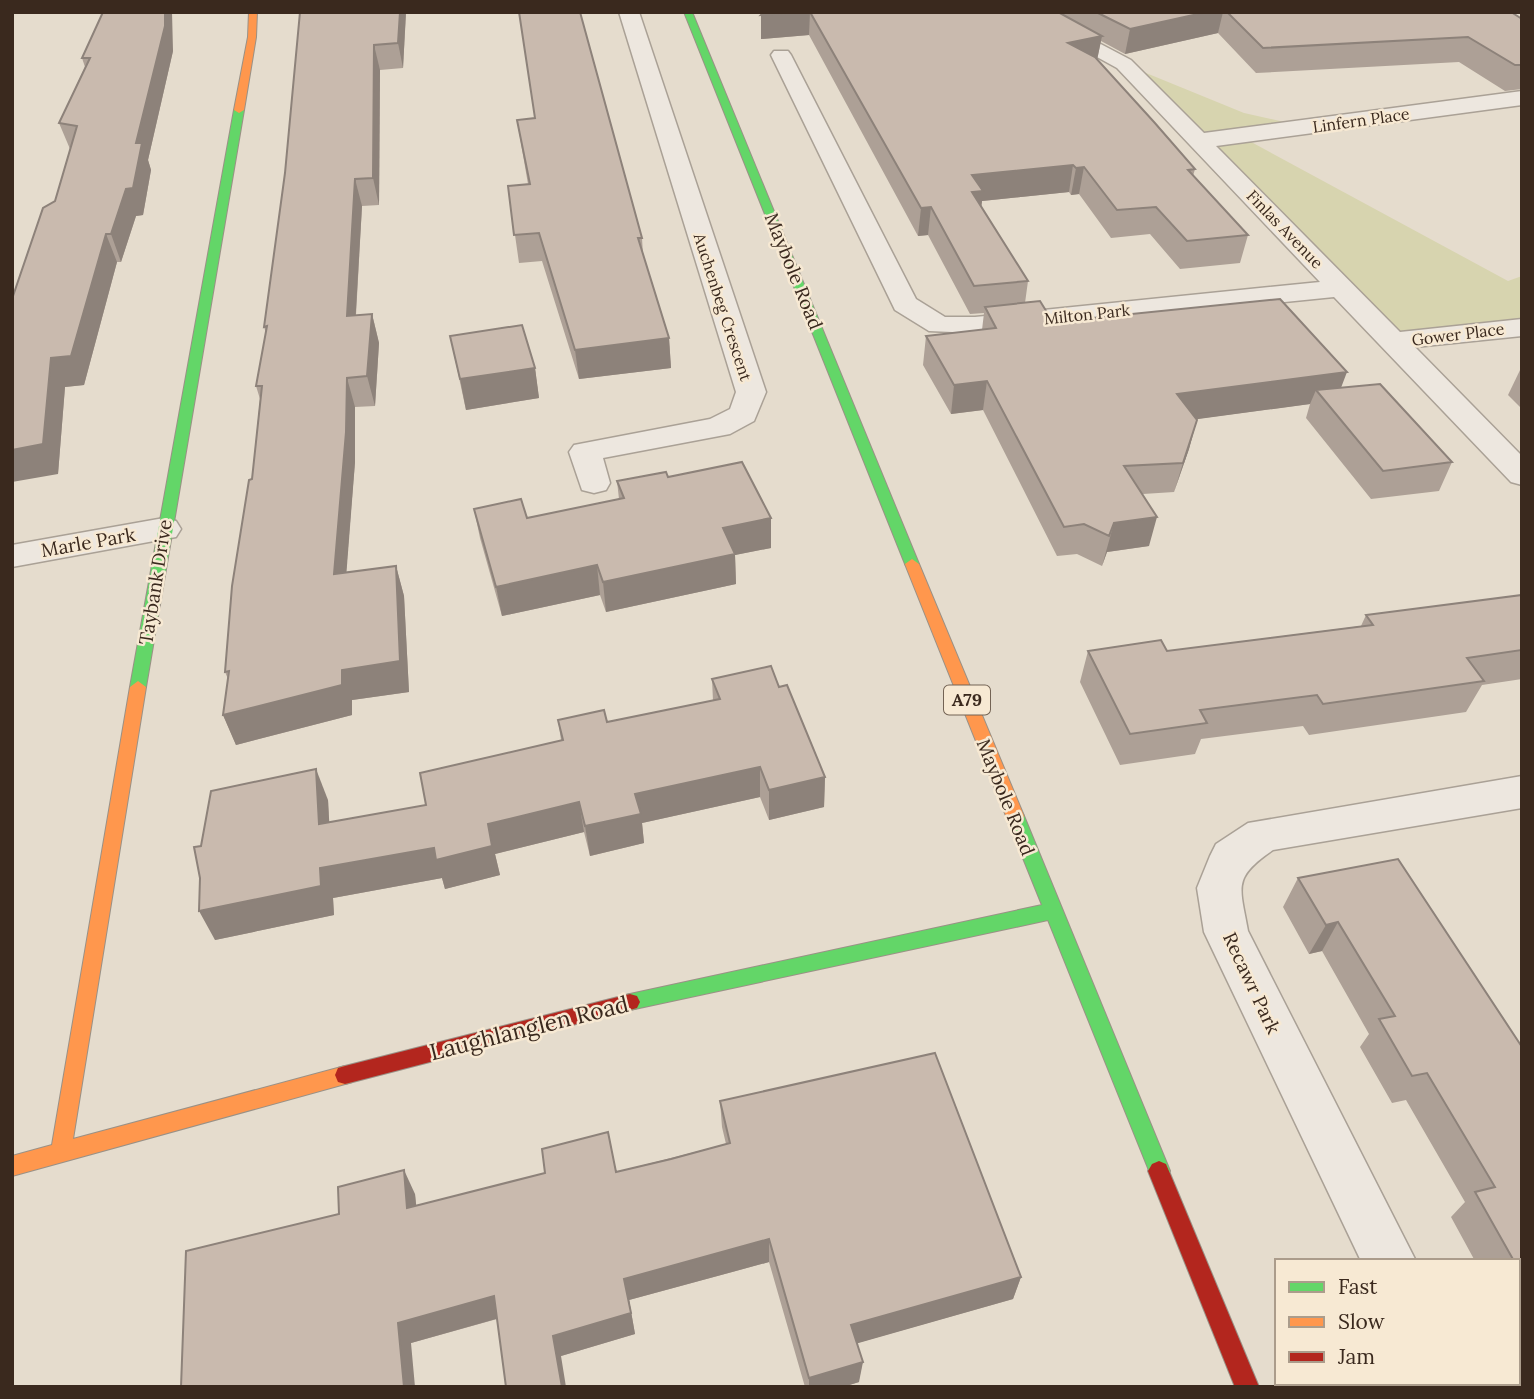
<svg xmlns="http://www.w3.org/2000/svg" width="1534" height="1399" viewBox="0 0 1534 1399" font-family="Lora,serif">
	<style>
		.green { fill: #d7d4af }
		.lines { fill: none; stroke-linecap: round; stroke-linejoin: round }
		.street-casing { stroke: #aaa196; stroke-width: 3 }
		.fast-casing { stroke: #9a9186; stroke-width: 2 }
		.slow-casing { stroke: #9a9186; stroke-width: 2 }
		.jam-casing { stroke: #9a9186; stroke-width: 2 }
		.street { fill: #ede7df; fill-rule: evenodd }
		.fast { fill: #63d668; fill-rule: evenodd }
		.slow { fill: #ff974d; fill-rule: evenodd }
		.jam { fill: #b3261e; fill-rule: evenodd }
		.wall { fill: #ada096 }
		.shaded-wall { fill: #8d827a }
		.building { fill: #c9baae; stroke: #8d827a; stroke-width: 2 }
		.labels { text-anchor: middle; stroke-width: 5; stroke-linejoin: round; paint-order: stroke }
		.far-street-label { font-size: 16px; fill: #3a291e; stroke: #f7e9d3 }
		.shield { fill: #f7e9d3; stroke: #736354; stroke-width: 2 }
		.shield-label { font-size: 18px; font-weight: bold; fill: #3a291e }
		.street-label { font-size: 19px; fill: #3a291e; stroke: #f7e9d3 }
		.near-street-label { font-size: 23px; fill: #3a291e; stroke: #f7e9d3 }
	</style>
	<rect width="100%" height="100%" fill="#e5dccd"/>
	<!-- green -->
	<path class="green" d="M1124,64L1244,113L1307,127L1242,137L1508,281L1522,276V327L1395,341Z"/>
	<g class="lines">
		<defs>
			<g id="street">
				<path d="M619,12H639L766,392L754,421L730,434L603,458L610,483L606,490L594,493L582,490L569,452L574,445L710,419L730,409L736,392Z"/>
				<path d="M1015,12H1040L1131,60L1204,133L1522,91V105L1216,146L1400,332L1522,319V336L1415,347L1522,456V485L1511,482L1334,297L975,333L929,331L895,310L771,55L774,51H788L791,55L916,299L945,317H975L1320,282L1117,68Z"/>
				<path d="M164,518L176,521L181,529L176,537L12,567V545Z"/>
				<path d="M1522,776V808L1273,850C1232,878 1240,886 1248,931L1416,1261H1361L1204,932L1197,888L1210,856L1216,844L1248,823Z"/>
				<path d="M1421,1383H1478L1480,1387H1422Z"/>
			</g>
			<g id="fast">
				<path d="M684,12H692L919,564L917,567H907L905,564Z"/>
				<path d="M239,107L244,110L146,687L138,693L130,687L234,110Z"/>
				<path d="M1015,809L1021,811L1024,816L1170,1171L1166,1178L1159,1181L1152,1178L1048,920L630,1010L623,1008L620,1002L623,996L630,994L1042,905L1006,816L1009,811Z"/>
			</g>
			<g id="slow">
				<path d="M249,12H257L256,37L244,110L239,113L234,110L248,37Z"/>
				<path d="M912,559L919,564L1024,816L1021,821L1015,823L1009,821L1006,816L905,564Z"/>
				<path d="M138,681L146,687L73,1139L345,1066L352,1068L355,1075L352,1082L345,1084L12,1176V1156L52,1145L130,687Z"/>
			</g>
			<g id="jam">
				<path d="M630,994L637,996L640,1002L637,1008L630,1010L345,1084L338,1082L335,1075L338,1068L345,1066Z"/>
				<path d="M1159,1161L1166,1164L1259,1387H1235L1148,1171L1152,1164Z"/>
			</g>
		</defs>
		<!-- street casing -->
		<use href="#street" class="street-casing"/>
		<!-- fast casing -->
		<use href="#fast" class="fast-casing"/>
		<!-- slow casing -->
		<use href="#slow" class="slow-casing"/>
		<!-- jam casing -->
		<use href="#jam" class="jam-casing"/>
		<!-- street -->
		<use href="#street" class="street"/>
		<!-- fast -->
		<use href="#fast" class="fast"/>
		<!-- slow -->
		<use href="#slow" class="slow"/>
		<!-- jam -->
		<use href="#jam" class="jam"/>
	</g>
	<!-- wall -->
	<g class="wall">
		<path d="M300,12H406L403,68L380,70L379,205L362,206L356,315L372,314L379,343L375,406L355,407V462L346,572L396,566L404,596L409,692L352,700V715L236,745L223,715L228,679L225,672L252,479L260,399L256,386L266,333L264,327L285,173Z"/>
		<path d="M764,12H1511L1522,19V89L1505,91L1459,62L1256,73L1218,33L1125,54L1101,41L1097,60L1195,169L1193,176L1248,235L1240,263L1180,269L1150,234L1111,238L1079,194L1071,195L1069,192L982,201L981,206L1028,281L1025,303L1053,322L1341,387L1452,462L1439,491L1371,499L1306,418L1310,404L1196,419L1189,449L1174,492L1143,494L1149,546L1107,552L1102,566L1077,554L1057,556L983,410L951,414L923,365L926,336L982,330L984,313L970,314L928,235L918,236L809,35L761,39V15Z"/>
		<path d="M173,51L148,160L151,170L143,215L136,216L121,262H117L84,385L65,387L58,474L55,201L70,149L59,123L85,67L82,58Z"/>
		<path d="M534,118L642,238L643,255L669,338L671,368L579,379L542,261L519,263L508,186L528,184L517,120Z"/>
		<path d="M450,336L535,368L539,398L466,410Z"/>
		<path d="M1522,366V409L1508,395Z"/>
		<path d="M668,477L771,548L735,555L736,584L606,612L600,595L502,616L480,538L474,509L527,518L619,499L617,481Z"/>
		<path d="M1522,595V679L1482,685L1466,712L1309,735L1303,726L1201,739L1195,754L1120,765L1080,682L1088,651H1167L1361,626L1366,615Z"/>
		<path d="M712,679L779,687L825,777L824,807L769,820L760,797L642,823L644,843L590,856L584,832L495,854L500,875L445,889L442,878L333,898L334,915L215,940L201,846L328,800L329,822L426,805L561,740L558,720L607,722L713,701Z"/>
		<path d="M1298,878L1522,1047V1345L1518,1339V1261H1475L1451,1217L1465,1202L1406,1100L1392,1103L1360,1047L1369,1034L1322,951L1309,954L1283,907Z"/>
		<path d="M720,1101L1021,1277L1013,1299L857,1343L859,1382L843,1387H805L769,1262L629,1300L635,1334L561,1356L497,1319L411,1343L339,1214L415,1194L416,1206L616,1172L726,1144L722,1127Z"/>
	</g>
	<!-- shaded-wall -->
	<g class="shaded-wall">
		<path d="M165,12H172L173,51L148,160L151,170L143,215L136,216L121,262L111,234L126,189Z"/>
		<path d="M400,12H406L403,68L398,43Z"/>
		<path d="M797,12H810L809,35L761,39V15Z"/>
		<path d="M1207,12H1223L1218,33L1125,54L1130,29Z"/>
		<path d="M1102,36L1097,60L1068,43Z"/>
		<path d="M374,45L380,70L379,205L373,178Z"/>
		<path d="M1073,165L1069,192L982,201L980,219L969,220L972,175Z"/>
		<path d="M1084,167L1079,194L1071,195L1076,168Z"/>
		<path d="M355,179L362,206L354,344L347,316Z"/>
		<path d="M931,207L928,235L918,236L921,208Z"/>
		<path d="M106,234L117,262L84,385L65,387L58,474L12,482V450L51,358Z"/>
		<path d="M372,314L379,343L375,406L367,376Z"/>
		<path d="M669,338L671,368L579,379L575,350Z"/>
		<path d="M535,368L539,398L466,410L460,379Z"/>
		<path d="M1347,372L1336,401L1316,390L1310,404L1169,423L1177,394Z"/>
		<path d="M347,378L355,407V462L344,604L334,574Z"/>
		<path d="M987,381L983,410L951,414L954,385Z"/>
		<path d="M1197,420L1189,449L1174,492L1183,463Z"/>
		<path d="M1157,517L1149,546L1107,552L1102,566L1114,523Z"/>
		<path d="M771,518V548L735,555L736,584L606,612L603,582L723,528Z"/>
		<path d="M597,565L600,595L502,616L496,587Z"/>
		<path d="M396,566L404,596L409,692L352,700V715L236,745L223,715L342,670Z"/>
		<path d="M760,767V797L642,823L644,843L590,856L585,826L635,794Z"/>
		<path d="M316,769L328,800L331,854L319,824Z"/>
		<path d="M825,777L824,807L769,820V790Z"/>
		<path d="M579,802L584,832L495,854L500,875L445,889L442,878L333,898L334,915L215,940L199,911L320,868L488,824Z"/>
		<path d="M1338,922L1322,951L1309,954L1326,925Z"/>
		<path d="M404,1170L415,1194L419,1232L407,1208Z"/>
		<path d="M769,1239V1262L629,1300L635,1334L561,1356L566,1387H562L553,1336L624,1279Z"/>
		<path d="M1021,1277L1013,1299L848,1346L851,1325Z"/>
		<path d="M494,1296L503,1317L411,1343L415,1387H404L398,1323Z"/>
		<path d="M863,1362L859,1382L843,1387H809V1378Z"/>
	</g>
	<!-- building -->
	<g class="building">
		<path d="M103,12H165V26L136,143H142L133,188L126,189L111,234H106L71,356L51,358L43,444L12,450V299L43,208L55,201L77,126L59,123L90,58H82Z"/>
		<path d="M300,12H400L398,43L374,45L373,178L355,179L347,316L372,314L367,376L347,378L346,432L334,574L396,566L400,661L342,670V685L223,715L229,671L225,672L232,586L249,480L252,479L262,386H256L267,326L264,327L285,173Z"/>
		<path d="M519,12H580L642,238H638L669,338L575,350L539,233L514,235L508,186L530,184L517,120L535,118Z"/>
		<path d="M764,12H797L761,15Z"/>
		<path d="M810,12H1058L1102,36L1068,43L1095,57L1154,122L1195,169L1188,170L1248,235L1187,241L1156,207L1117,210L1084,167L1076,168L1073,165L972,175L983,191L972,192L1028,281L974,286L931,207L921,208Z"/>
		<path d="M1096,12H1207L1130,29Z"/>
		<path d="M1227,12H1511L1522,19V65H1515L1468,37L1263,48Z"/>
		<path d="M1280,299L1347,372L1177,394L1197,420L1183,463L1124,466L1157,517L1114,523L1109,536L1084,524L1064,527L987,381L954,385L926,336L996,328L985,307L1040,301L1053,322Z"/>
		<path d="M522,325L535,368L460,379L450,336Z"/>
		<path d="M1380,384L1452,462L1383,471L1316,390Z"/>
		<path d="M742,462L771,518L723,528L735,554L603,582L597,565L496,587L474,509L521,499L527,518L624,498L617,481L666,472L668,477Z"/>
		<path d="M1522,595V650L1467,658L1484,681L1323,704L1317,695L1200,710L1207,723L1130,734L1088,651L1161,640L1167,651L1373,625L1366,615Z"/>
		<path d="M771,666L779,687L787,685L825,777L769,790L760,767L635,794L641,814L585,826L579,802L488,824L492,846L436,860L434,848L320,868L321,886L199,911L200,878L194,847L201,846L211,791L316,769L319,824L426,805L420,773L563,740L558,720L604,710L607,722L720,699L712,679Z"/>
		<path d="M1398,859L1522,1047V1274L1518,1268V1261H1514L1475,1192L1495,1187L1427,1073L1412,1076L1379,1019L1395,1016L1338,922L1326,925L1298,878Z"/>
		<path d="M935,1053L1021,1277L851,1325L863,1362L809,1378L769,1239L624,1279L631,1313L553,1336L562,1387H506L494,1296L398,1323L404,1387H181L186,1251L339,1214L338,1187L404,1170L407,1208L545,1173L542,1149L608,1132L616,1172L671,1159L730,1143L720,1101Z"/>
	</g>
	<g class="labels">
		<!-- far-street labels -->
		<g class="far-street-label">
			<text transform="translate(1361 120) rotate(-8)" y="6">Linfern Place</text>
			<text transform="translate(1285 229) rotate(46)" y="6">Finlas Avenue</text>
			<text transform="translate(723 307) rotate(72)" y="6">Auchenbeg Crescent</text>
			<text transform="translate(1087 314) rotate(-6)" y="6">Milton Park</text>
			<text transform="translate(1458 334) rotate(-7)" y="6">Gower Place</text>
		</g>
		<!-- shield labels -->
		<rect class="shield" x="944" y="685.5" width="46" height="29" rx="5"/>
		<g class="shield-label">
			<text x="967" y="706">A79</text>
		</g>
		<!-- street labels -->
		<g class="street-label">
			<text transform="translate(794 271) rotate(68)" y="7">Maybole Road</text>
			<text transform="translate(88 542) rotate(-10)" y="7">Marle Park</text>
			<text transform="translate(155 582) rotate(-81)" y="7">Taybank Drive</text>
			<text transform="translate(1006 797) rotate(68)" y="7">Maybole Road</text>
			<text transform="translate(1252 983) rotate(65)" y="7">Recawr Park</text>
		</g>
		<!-- near-street labels -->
		<g class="near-street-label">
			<text transform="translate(529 1028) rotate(-14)" y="8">Laughlanglen Road</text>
		</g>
	</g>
	<!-- border -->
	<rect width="1534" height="1399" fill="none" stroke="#3a291e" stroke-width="28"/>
	<!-- legend -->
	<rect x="1275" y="1259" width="245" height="126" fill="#f7e9d3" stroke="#ab9c8b" stroke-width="2"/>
	<rect x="1289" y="1282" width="35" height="10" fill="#63d668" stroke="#ab9c8b" stroke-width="2"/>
	<text x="1338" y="1294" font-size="21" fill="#3a291e">Fast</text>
	<rect x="1289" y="1317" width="35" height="10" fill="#ff974d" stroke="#ab9c8b" stroke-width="2"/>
	<text x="1338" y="1329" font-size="21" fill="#3a291e">Slow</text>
	<rect x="1289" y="1352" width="35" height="10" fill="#b3261e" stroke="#ab9c8b" stroke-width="2"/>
	<text x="1338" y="1364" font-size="21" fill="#3a291e">Jam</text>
</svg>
